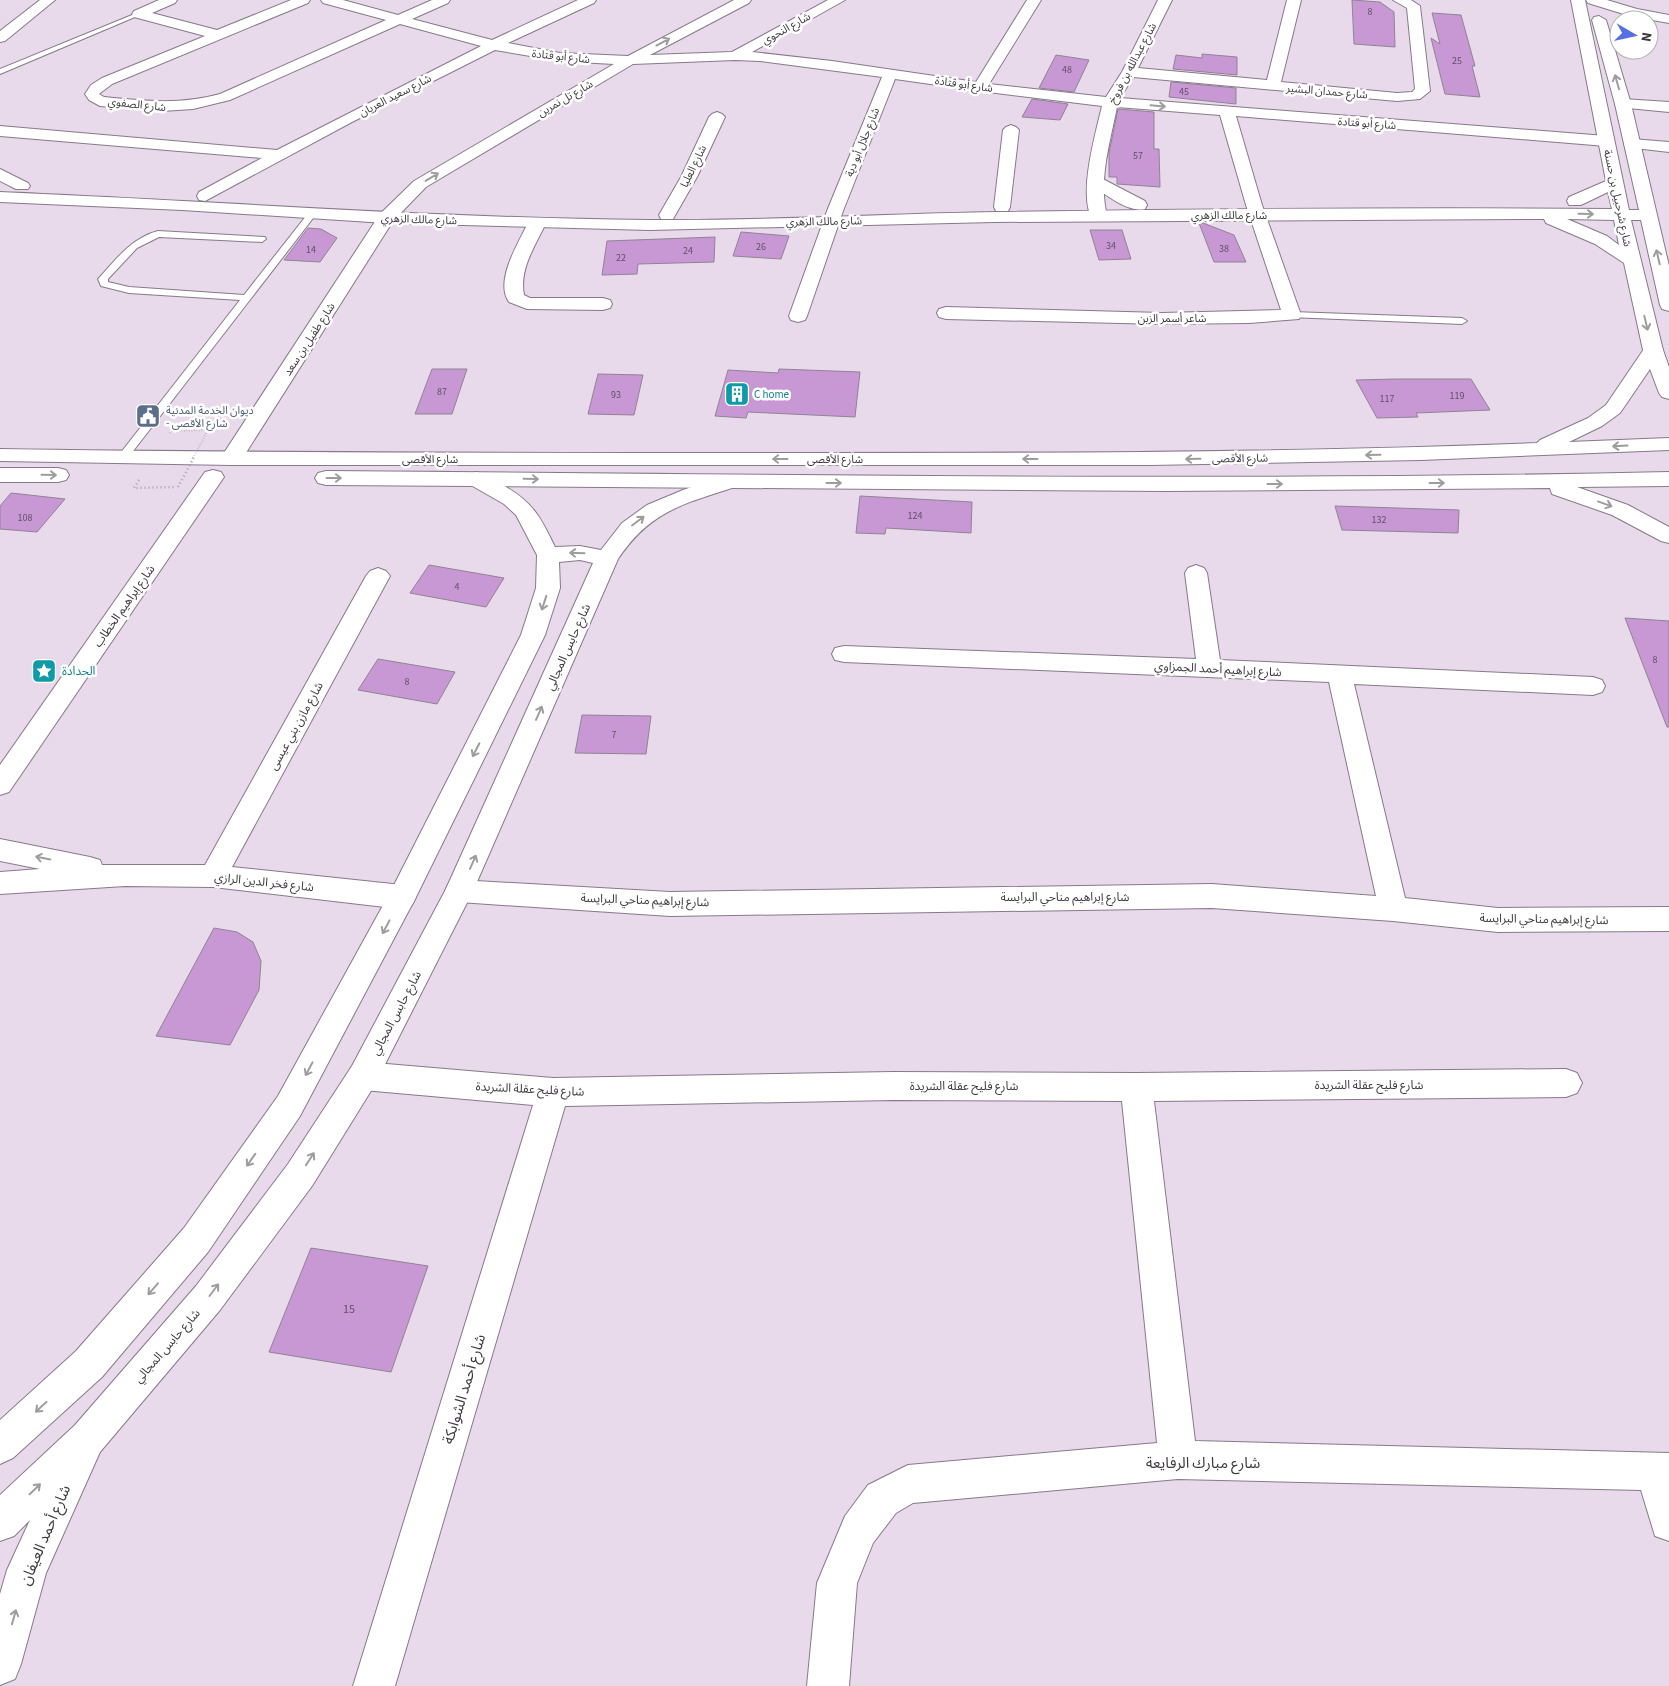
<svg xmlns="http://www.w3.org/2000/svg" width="1669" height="1686" viewBox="0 0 1669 1686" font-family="'Source Sans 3','Noto Sans Arabic',sans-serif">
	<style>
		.building { fill: #c898d5; stroke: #8f8393 }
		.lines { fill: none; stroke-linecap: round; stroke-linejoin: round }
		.service-casing { stroke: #867989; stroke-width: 2 }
		.minor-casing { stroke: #867989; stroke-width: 2 }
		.tertiary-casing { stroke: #867989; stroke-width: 2 }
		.secondary-casing { stroke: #867989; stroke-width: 2 }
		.path-far1 { stroke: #aa9fac; stroke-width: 2; stroke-dasharray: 0.5 2; stroke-linecap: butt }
		.path { stroke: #aa9fac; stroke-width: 2.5; stroke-dasharray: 1 3; stroke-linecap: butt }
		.service { fill: #fff; fill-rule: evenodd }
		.minor { fill: #fff; fill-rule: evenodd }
		.tertiary { fill: #fff; fill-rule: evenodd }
		.secondary { fill: #fff; fill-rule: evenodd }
		.path-bridge-far1 { stroke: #aa9fac; stroke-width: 2; stroke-dasharray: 0.5 2; stroke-linecap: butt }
		.path-bridge { stroke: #aa9fac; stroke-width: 2.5; stroke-dasharray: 1 3; stroke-linecap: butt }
		.oneway { stroke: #9e9c9f }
		.labels { text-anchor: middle; stroke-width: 5; stroke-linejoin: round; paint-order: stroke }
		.number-label { font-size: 10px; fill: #605164 }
		.far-street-label { font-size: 11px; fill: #3e393f; stroke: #fff }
		.far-culture-label { font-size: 11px; fill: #0d838f; stroke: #fff; text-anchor: start }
		.far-service-label { font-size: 11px; fill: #4e5e75; stroke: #fff; text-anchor: start }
		.street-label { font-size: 12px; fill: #3e393f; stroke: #fff }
		.culture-label { font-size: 12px; fill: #0d838f; stroke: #fff; text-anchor: start }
		.near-number-label { font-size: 12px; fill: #605164 }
		.near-street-label { font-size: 15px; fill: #3e393f; stroke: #fff }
	</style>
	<rect width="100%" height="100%" fill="#e8daeb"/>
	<!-- building -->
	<g class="building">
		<path d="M1352,0L1380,2L1394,12L1395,47L1354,44Z"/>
		<path d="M1432,13L1461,15L1475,66H1472L1480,97L1445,94L1431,38L1440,44Z"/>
		<path d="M1202,54L1237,57V75L1173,69L1176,55L1202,58Z"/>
		<path d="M1056,55L1089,60L1074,92L1039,88Z"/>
		<path d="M1171,82L1236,88V104L1169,97Z"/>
		<path d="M1032,99L1068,104L1060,120L1022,117Z"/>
		<path d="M1118,109L1154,112V149H1159L1160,187L1117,184V177H1109V153Z"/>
		<path d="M1199,223H1203L1234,235L1246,262H1214Z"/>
		<path d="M308,228L321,229L337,238L320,262L284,260Z"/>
		<path d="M1090,230H1122L1131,259L1099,260Z"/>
		<path d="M741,232L789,236L781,259L733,256Z"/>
		<path d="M715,237L714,262L638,264L637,274L602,275L607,241Z"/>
		<path d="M432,369H467L452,414H415Z"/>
		<path d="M779,369L860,372L855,417L748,412L746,418L715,416L728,370L778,373Z"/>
		<path d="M598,374L643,375L634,415L588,414Z"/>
		<path d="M1396,379H1471L1490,410L1416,413L1418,417L1377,418L1356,380Z"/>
		<path d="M11,493L65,499L37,532L0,529V506Z"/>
		<path d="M860,496L972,502L971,533L886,528L885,534L856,533Z"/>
		<path d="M1335,506L1459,510L1458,533L1342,530Z"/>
		<path d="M429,565L504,578L486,607L410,593Z"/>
		<path d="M1625,618L1669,621V727H1667Z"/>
		<path d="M378,659L455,672L437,704L358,690Z"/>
		<path d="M582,715L651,716L646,754L575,753Z"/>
		<path d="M214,928L237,932L253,942L261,961L259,990L230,1045L156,1036Z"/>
		<path d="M311,1248L428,1266L391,1372L269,1352Z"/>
	</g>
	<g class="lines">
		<defs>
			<g id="service">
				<path d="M137,13L142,14L0,74V69Z"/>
				<path d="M313,210L317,213L127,459H119L118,457L119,455L240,300L129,293L101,286L98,279L100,277C117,258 132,238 158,231L265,237L266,239L262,242L159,237L137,248L108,279V282L129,287L244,295L310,211Z"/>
				<path d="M1292,312L1462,318L1467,321L1462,324L1289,317V313Z"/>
			</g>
			<g id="minor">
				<path d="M159,0H177L175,3L152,13L217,30L291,0H310L308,3L112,84L99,94L104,97C143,101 181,105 220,94L386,20L323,3L321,0H343L398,15L432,0H450L448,3L412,19L492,40L578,0H596L594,3L508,43L560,53L628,56L734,0H751L749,3L650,55L732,52L828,0H845L752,52L832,61L976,82L1027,0H1041L989,84L1106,97L1122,72L1158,0H1172L1138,68L1267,80L1287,0H1301L1281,82L1397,93L1412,92L1415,89L1407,8L1393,0H1411L1420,6L1430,91L1420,99L1397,101L1133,77L1120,98L1606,136L1612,138L1614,141L1612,144L1606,146L1236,116L1262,205L1301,315L1299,319L1249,323L1162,324L946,319L939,317L937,313L939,309L946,307L1162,313L1281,310L1246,205L1220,115L1117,107C1110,143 1098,180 1107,216L1105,220H1093C1077,197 1096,132 1102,106L980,91L895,79L843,211L807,316L805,320L798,322L791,320L789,316L827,211L882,77L760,61L735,60L633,64L426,187L393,221L242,459L238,463L231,465L224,463L220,459L380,214L414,181L614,64L560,61L495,50L352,122L205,201L199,200L197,196L199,192L262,158L0,136V126L277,150L481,46L400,24L230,100L193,109L162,111L100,106L89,100L85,94L91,85L102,78L205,36L134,17L132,14L134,11Z"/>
				<path d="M1623,99L1669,102V112L1618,107L1615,104L1618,101Z"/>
				<path d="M717,112L722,114L725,117L697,177L673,219H661L659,215L681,177L709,117L712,114Z"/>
				<path d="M1011,125L1016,127L1019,130L1010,207L1008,211H996L994,207L1003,130L1006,127Z"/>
				<path d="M1632,139L1669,142V152L1626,147L1624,144L1626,141Z"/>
				<path d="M537,218L543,219L546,223C535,246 519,269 524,295L530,298H603L610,300L612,304L610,308L603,310L527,309L509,302C494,281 519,242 528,223L531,219Z"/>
				<path d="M213,470L221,472L224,477L9,792L0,795V765L205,472Z"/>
				<path d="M1196,565L1204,568L1207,573L1220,660L1593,677L1602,680L1605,686L1602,692L1593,695L1354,684L1405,898L1498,908L1669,907V931L1498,932L1393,921L1212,908L670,916L459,902L449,899L445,891L449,883L459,880L670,892L1212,884L1376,896L1329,682L844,662L835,660L832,654L835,648L844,646L1196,659L1185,573L1188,568Z"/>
				<path d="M378,568L386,571L390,576L232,867L402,885L412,889L416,897L412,905L402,909L213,887L125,886L0,894V872L40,869L0,861V839L90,857L100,860L102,865H205L366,576L370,571Z"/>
				<path d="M363,1062L553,1078L893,1072L1136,1073L1566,1069L1577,1073L1582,1083L1577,1093L1566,1097L1154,1101L1195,1441L1669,1453V1541L1655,1536L1641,1490L1178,1479L913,1503L896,1513L873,1543L857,1583L849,1686H807L817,1583L845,1516L868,1485L908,1465L1157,1443L1122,1101L893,1100L565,1106L395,1686H353L533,1105L363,1090L352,1086L347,1076L352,1066Z"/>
			</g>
			<g id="tertiary">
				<path d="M40,0H55L5,41L0,42V31Z"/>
				<path d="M1571,0H1585L1629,210H1639L1615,104L1592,20L1594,17L1599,16L1606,20L1631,104L1669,266V311L1662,309L1660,305L1641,220H1631L1663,350L1669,367V399L1662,397L1659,393L1643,350L1624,263L1595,244L1546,223L1544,219L994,222L650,230L386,223L182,210L0,202V192C216,201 431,218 648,220C764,221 880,214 996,212C1201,209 1406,207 1612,209L1608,192L1581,205H1569L1567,201L1569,197L1606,181ZM1567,219L1614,220L1619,245L1607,236Z"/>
				<path d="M1586,0H1607L1637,9L1669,15V23L1630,16L1588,3Z"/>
				<path d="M0,169L28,183L30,186L28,189H16L0,181Z"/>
				<path d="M1095,175L1145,201L1147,205L1145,209C1127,213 1104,193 1089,183L1087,180L1089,177Z"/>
				<path d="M477,472C486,475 493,479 501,484C533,502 540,516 555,547L580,546L601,550L622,523L647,505L683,490L727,475L735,477L738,482L735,487C683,504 650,511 618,559L473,891L374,1086L312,1186L220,1310L100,1452L46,1573L21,1664L15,1679L0,1685V1594L7,1570L30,1520L14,1536L0,1541V1495L75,1425L196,1286L288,1164L352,1066L446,889L593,563L580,560L559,562L560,588L545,635L416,897L300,1116L208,1252L102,1377L13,1458L0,1464V1420L76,1351L184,1228L278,1096L392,889L521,635L536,588L537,555L516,515L504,504L469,484L466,479L469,474Z"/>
			</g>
			<g id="secondary">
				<path d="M1653,344L1660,346L1663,350L1620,413L1602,426L1569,442L1669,438V450L1421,460L1151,465H231L0,461V449C258,453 515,453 773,453C1028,453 1282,453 1537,443L1540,440L1588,418L1606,405L1646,346Z"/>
				<path d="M0,468H58L66,470L69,475L66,480L58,482H0Z"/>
				<path d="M326,471C774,474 1221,482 1669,472V486L1577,487L1628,505L1669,527V543L1661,541L1612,515L1552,494L1550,488L1166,491L326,485L318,483L315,478L318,473Z"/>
			</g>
		</defs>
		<!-- service casing -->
		<use href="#service" class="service-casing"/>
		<!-- minor casing -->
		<use href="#minor" class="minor-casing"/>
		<!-- tertiary casing -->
		<use href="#tertiary" class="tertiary-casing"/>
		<!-- secondary casing -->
		<use href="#secondary" class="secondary-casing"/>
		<!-- path-far1 -->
		<path class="path-far1" d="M170,433L172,431L208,430"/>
		<!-- path -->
		<path class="path" d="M139,480L134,488L174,487"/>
		<!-- service -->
		<use href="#service" class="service"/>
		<!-- minor -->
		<use href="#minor" class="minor"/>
		<!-- tertiary -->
		<use href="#tertiary" class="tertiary"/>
		<!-- secondary -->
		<use href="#secondary" class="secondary"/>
		<!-- path-bridge-far1 -->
		<path class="path-bridge-far1" d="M193,458L208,430"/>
		<!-- path-bridge -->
		<path class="path-bridge" d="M178,487L194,457"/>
	</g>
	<!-- one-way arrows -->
	<defs><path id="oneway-shaft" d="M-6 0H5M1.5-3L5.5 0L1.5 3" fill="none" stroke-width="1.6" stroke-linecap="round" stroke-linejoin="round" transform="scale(1.25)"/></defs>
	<g class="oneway">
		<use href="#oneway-shaft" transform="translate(663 42) rotate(-28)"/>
		<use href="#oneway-shaft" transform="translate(1617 82) rotate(-106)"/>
		<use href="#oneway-shaft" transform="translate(1158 106) rotate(5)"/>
		<use href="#oneway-shaft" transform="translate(432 177) rotate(-31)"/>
		<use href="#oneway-shaft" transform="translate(1586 214) rotate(1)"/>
		<use href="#oneway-shaft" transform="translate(1658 257) rotate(-103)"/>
		<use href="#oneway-shaft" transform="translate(1646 323) rotate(77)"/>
		<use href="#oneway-shaft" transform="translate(1620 446) rotate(177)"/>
		<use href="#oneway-shaft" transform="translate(1373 455) rotate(179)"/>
		<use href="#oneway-shaft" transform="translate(780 459) rotate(-180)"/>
		<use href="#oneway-shaft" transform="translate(1030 459) rotate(-180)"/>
		<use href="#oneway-shaft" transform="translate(1193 459) rotate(179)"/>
		<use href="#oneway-shaft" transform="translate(49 475) rotate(1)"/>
		<use href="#oneway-shaft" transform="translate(334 478)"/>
		<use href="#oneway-shaft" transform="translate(531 479) rotate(1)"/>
		<use href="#oneway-shaft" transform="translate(834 483)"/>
		<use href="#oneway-shaft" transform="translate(1437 483)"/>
		<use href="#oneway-shaft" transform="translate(1275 484)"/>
		<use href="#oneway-shaft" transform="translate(1605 504) rotate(20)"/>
		<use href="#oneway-shaft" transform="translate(638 521) rotate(-37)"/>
		<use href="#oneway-shaft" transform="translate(577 553) rotate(-178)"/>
		<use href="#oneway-shaft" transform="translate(544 603) rotate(108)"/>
		<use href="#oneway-shaft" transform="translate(539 713) rotate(-66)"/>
		<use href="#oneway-shaft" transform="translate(476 750) rotate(117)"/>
		<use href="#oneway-shaft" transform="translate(43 858) rotate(-169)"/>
		<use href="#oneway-shaft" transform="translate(473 862) rotate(-66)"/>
		<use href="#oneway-shaft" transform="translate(386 927) rotate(118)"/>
		<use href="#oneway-shaft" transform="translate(309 1069) rotate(118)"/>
		<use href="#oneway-shaft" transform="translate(310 1159) rotate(-57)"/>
		<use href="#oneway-shaft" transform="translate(251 1160) rotate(125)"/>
		<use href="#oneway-shaft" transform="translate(153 1289) rotate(131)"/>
		<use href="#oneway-shaft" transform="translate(214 1290) rotate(-53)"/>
		<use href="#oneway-shaft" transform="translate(41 1407) rotate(137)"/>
		<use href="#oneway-shaft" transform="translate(35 1489) rotate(-44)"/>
		<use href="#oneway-shaft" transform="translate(14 1617) rotate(-74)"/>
	</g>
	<!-- icons -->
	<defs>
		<symbol id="building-square" viewBox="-11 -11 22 22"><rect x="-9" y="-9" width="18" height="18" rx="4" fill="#0f9aa8" stroke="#fff"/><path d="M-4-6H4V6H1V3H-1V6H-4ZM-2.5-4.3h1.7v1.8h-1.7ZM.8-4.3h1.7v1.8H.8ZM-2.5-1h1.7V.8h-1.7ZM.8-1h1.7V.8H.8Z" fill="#fff"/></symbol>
		<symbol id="civic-square" viewBox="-11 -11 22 22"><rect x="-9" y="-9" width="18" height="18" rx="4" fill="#5c6f8a" stroke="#fff"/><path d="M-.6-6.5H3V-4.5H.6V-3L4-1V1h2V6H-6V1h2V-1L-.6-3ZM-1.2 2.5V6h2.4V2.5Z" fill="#fff"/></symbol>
		<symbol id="sight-square" viewBox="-11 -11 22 22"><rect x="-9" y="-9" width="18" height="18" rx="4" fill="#0f9aa8" stroke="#fff"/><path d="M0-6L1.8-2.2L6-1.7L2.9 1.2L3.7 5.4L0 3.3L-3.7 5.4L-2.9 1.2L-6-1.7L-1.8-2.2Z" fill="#fff"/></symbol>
	</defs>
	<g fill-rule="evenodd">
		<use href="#building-square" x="723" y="380" width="28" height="28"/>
		<use href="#civic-square" x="134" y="402" width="28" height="28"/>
		<use href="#sight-square" x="30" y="657" width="28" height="28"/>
	</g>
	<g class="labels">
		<!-- number labels -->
		<g class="number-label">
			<text x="1370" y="15">8</text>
			<text x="1457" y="64">25</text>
			<text x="1067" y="73">48</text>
			<text x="1184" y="95">45</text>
			<text x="1138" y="159">57</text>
			<text x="1111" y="249">34</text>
			<text x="761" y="250">26</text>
			<text x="1224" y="252">38</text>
			<text x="311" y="253">14</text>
			<text x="688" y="254">24</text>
			<text x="621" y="261">22</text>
			<text x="442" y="395">87</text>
			<text x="616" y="398">93</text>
			<text x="1457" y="399">119</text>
			<text x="1387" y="402">117</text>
			<text x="915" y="519">124</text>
			<text x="25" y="521">108</text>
			<text x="1379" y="523">132</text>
			<text x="457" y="590">4</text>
			<text x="1655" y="663">8</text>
			<text x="407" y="685">8</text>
			<text x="614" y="738">7</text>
		</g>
		<!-- far-street labels -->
		<g class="far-street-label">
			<text transform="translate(786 28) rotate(-29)" y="4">شارع النحوي</text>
			<text transform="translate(561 56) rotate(6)" y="4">شارع أبو قتادة</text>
			<text transform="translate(1132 63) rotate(-62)" y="4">شارع عبدالله بن فروخ</text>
			<text transform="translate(964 84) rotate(8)" y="4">شارع أبو قتادة</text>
			<text transform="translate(1327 91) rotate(5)" y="4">شارع حمدان البشير</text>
			<text transform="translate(395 95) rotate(-27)" y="4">شارع سعيد العريان</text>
			<text transform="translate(565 98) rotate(-30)" y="4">شارع تل نمرين</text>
			<text transform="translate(137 104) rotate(6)" y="4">شارع الصفوي</text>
			<text transform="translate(1367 123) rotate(4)" y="4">شارع أبو قتادة</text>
			<text transform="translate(862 142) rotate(-68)" y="4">شارع جلال أبو دية</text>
			<text transform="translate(693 166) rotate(-64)" y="4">شارع العليا</text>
			<text transform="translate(1618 198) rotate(78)" y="4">شارع شرحبيل بن حسنة</text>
			<text x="1229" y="219">شارع مالك الزهري</text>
			<text transform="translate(419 219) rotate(2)" y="4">شارع مالك الزهري</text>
			<text transform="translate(824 221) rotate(-1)" y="4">شارع مالك الزهري</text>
			<text x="1172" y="322">شاعر أسمر الزبن</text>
			<text transform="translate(309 339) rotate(-57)" y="4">شارع طفيل بن سعد</text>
			<text transform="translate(1240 458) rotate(-1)" y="4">شارع الأقصى</text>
			<text x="430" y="463">شارع الأقصى</text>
			<text x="835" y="463">شارع الأقصى</text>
		</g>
		<!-- far-culture labels -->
		<g class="far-culture-label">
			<text x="754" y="398">C home</text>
		</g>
		<!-- far-service labels -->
		<g class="far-service-label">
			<text x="166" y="414">ديوان الخدمة المدنية<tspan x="166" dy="13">- شارع الأقصى</tspan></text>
		</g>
		<!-- street labels -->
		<g class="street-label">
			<text transform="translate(124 606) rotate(-55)" y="4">شارع إبراهيم الخطاب</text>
			<text transform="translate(568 647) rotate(-66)" y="4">شارع حابس المجالي</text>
			<text transform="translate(1218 669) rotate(3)" y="4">شارع إبراهيم أحمد الجمزاوي</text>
			<text transform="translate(296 726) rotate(-61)" y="4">شارع مازن بني عيسى</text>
			<text transform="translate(264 882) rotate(6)" y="4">شارع فخر الدين الرازي</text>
			<text x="1065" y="901">شارع إبراهيم مناحي البرايسة</text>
			<text transform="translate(645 900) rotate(2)" y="4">شارع إبراهيم مناحي البرايسة</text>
			<text transform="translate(1544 919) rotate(1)" y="4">شارع إبراهيم مناحي البرايسة</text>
			<text transform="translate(396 1013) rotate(-62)" y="4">شارع حابس المجالي</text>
			<text x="1369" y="1089">شارع فليح عقلة الشريدة</text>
			<text x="964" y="1090">شارع فليح عقلة الشريدة</text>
			<text transform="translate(530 1089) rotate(3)" y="4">شارع فليح عقلة الشريدة</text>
			<text transform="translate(167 1346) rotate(-49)" y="4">شارع حابس المجالي</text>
		</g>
		<!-- culture labels -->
		<g class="culture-label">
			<text x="62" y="675">الحدادة</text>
		</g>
		<!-- near-number labels -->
		<g class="near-number-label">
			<text x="349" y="1313">15</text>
		</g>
		<!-- near-street labels -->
		<g class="near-street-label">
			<text transform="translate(464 1389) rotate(-73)" y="5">شارع أحمد الشوابكة</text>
			<text x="1203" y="1468">شارع مبارك الرفايعة</text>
			<text transform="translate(45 1535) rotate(-67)" y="5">شارع أحمد العيفان</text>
		</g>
	</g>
	<!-- north arrow -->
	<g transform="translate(1634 35) rotate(99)"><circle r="24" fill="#ffffff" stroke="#b2b0b2"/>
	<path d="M0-4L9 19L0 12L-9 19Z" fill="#556fe4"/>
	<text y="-8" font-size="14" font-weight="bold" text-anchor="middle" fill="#3e393f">N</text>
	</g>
</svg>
